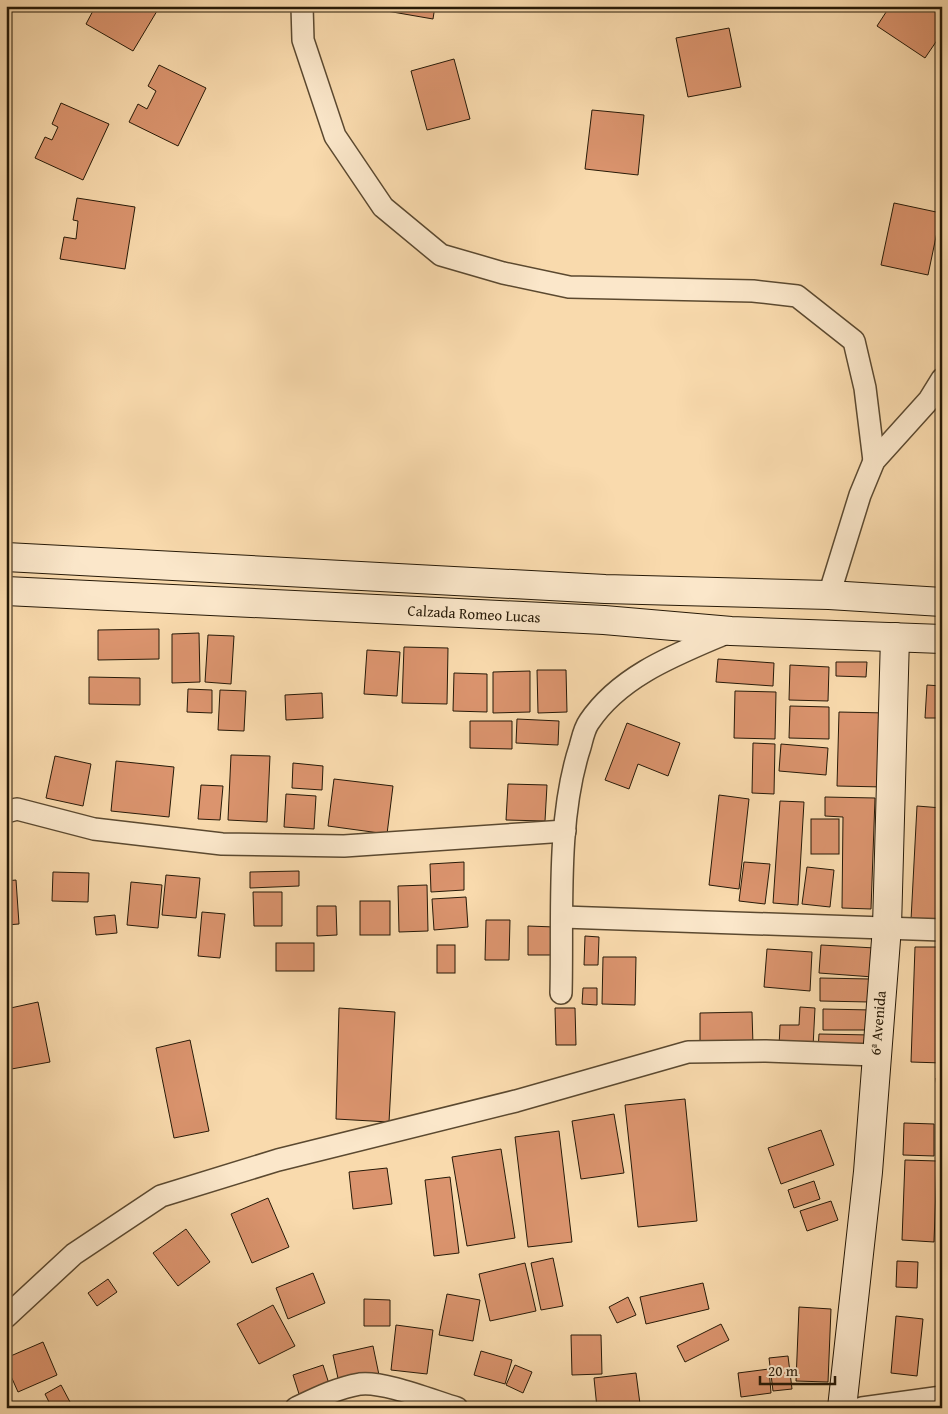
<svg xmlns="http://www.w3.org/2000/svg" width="948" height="1414" viewBox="0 0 948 1414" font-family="'Gentium Book Plus',serif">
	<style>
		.building { fill: #db946e; stroke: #261907 }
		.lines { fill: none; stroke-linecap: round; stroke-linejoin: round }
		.street-casing { stroke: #5b4930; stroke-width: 24 }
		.secondary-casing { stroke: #261907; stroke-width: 30 }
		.street { stroke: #fbe7ca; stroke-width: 21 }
		.secondary { stroke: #fbe7ca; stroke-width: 28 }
		.labels { text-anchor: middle; stroke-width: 5; stroke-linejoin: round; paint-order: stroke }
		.street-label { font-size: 15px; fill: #261907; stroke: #fbe7ca }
	</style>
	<rect width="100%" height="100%" fill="#f9daad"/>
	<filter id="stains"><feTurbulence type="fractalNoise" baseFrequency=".004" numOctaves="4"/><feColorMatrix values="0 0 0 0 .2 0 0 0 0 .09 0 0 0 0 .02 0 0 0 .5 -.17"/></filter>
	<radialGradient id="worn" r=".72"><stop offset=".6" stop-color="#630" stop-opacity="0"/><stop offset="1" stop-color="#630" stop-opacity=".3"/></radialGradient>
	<!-- building -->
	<g class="building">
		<path d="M105,6H160L133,51L86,24L95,7L102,11Z"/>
		<path d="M381,6H435L433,19L381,10Z"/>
		<path d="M630,6H653L652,11Z"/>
		<path d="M890,6H942V33L925,58L877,26Z"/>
		<path d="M729,28L741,87L688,97L676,38Z"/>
		<path d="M454,59L470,119L427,130L411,71Z"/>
		<path d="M159,65L206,88L178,146L129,122L138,104L147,109L156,91L148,86Z"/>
		<path d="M61,103L109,124L83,180L35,158L45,137L52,140L58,127L52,124Z"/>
		<path d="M592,110L644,115L638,175L585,169Z"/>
		<path d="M77,198L135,207L125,269L60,259L64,237L76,239L78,221L73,220Z"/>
		<path d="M894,203L941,213L928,275L881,265Z"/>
		<path d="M159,629V659L98,660V630Z"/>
		<path d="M199,633L200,682L172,683V634Z"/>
		<path d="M208,635L234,636L231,684L205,682Z"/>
		<path d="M404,647L448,648L447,704L402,703Z"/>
		<path d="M367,650L400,652L397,696L364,694Z"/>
		<path d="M718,659L774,663L773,686L716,682Z"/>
		<path d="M836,662H867L866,677L836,676Z"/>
		<path d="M790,665L829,667L828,701L789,700Z"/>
		<path d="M537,670H566L567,712L538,713Z"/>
		<path d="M530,671V712L493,713V672Z"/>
		<path d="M454,673L487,674V712L453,711Z"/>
		<path d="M89,677L140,678V705L89,704Z"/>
		<path d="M927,685L942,686V718H925Z"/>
		<path d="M188,689L212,690V713L187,712Z"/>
		<path d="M220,690L246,691L244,731L218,730Z"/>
		<path d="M735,691L776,692L775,739L734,738Z"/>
		<path d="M322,693L323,718L286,720L285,695Z"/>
		<path d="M790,706L829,707V739L789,738Z"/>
		<path d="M839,712L887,713L884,787L837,786Z"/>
		<path d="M517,719L559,721L558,745L516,743Z"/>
		<path d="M470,721H512V749L470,748Z"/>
		<path d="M627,723L680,743L668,776L638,764L629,789L605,780Z"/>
		<path d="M753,743L775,744L774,794L752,793Z"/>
		<path d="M781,744L828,748L826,775L779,771Z"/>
		<path d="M231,755L270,756L267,822L228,820Z"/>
		<path d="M55,756L91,764L83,806L46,798Z"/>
		<path d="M116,761L174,767L169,817L111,811Z"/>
		<path d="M293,763L323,766L322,790L292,788Z"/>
		<path d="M334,779L393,786L387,834L328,826Z"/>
		<path d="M508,784L547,785L545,821L506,820Z"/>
		<path d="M201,785L223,786L220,820L198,819Z"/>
		<path d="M286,794L316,796L314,829L284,827Z"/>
		<path d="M719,795L749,799L739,889L709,885Z"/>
		<path d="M825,797L875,798L871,909L842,908L843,817L825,816Z"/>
		<path d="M780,801L804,802L798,905L773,903Z"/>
		<path d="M917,806L942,808V921L911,920Z"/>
		<rect x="811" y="819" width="28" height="35"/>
		<path d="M464,862V890L431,892L430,864Z"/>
		<path d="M744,862L770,864L765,904L739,901Z"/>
		<path d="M807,867L834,870L830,907L802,904Z"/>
		<path d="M299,871V886L250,888V872Z"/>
		<path d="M53,872L89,873L88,902L52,901Z"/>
		<path d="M166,875L200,878L196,918L162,915Z"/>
		<path d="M16,880L19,924L6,925V881Z"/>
		<path d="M131,882L162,885L158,928L127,925Z"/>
		<path d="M427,885L428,931L399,932L398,886Z"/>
		<path d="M253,892H282V926H254Z"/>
		<path d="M466,897L468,927L434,930L432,899Z"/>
		<rect x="360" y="901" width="30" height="34"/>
		<path d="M317,906H336L337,935L317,936Z"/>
		<path d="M202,912L225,914L220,958L198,956Z"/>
		<path d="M115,915L117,933L96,935L94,917Z"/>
		<path d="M486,920H510L509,960H485Z"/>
		<path d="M528,926L555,927V955H528Z"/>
		<path d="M585,936L599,937L598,965H584Z"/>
		<rect x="276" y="943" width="38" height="28"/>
		<rect x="437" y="945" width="18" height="28"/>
		<path d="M821,945L875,948L873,977L819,973Z"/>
		<path d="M915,947H942V1063L911,1062Z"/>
		<path d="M767,949L812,952L810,991L764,987Z"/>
		<path d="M603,957H636L635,1005L602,1004Z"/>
		<path d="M820,978L870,979L869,1002L820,1001Z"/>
		<path d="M583,988H597V1005L582,1004Z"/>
		<path d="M38,1002L50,1062L6,1070V1009Z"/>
		<path d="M800,1007L815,1008L813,1047H779L780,1025H799Z"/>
		<path d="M339,1008L395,1012L389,1122L336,1119Z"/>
		<path d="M555,1008H575L576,1045H556Z"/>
		<path d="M823,1009L872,1010V1030H823Z"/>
		<path d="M752,1012L753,1045L700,1046V1013Z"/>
		<path d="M819,1034L871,1035L870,1050H818Z"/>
		<path d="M190,1040L209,1131L174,1138L156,1048Z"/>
		<path d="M936,1078H942V1112L939,1113Z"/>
		<path d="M685,1099L697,1221L638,1227L625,1105Z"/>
		<path d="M614,1114L624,1173L581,1179L572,1121Z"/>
		<path d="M904,1123L934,1124V1156L903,1155Z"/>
		<path d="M821,1130L834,1165L781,1184L768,1148Z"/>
		<path d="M559,1131L572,1242L528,1247L515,1137Z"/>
		<path d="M501,1149L515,1238L467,1246L452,1157Z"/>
		<path d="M905,1160L937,1161L934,1242L902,1240Z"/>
		<path d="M387,1168L392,1204L353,1209L349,1172Z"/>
		<path d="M450,1177L459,1253L434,1256L425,1180Z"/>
		<path d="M814,1181L820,1199L794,1208L788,1190Z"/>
		<path d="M268,1198L289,1247L252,1263L231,1214Z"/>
		<path d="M831,1201L838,1220L807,1231L800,1211Z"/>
		<path d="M186,1229L210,1262L178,1286L153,1253Z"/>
		<path d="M553,1258L563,1306L541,1310L531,1263Z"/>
		<path d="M897,1261L918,1262L917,1288L896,1287Z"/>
		<path d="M525,1263L536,1311L490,1321L479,1274Z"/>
		<path d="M313,1273L325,1303L288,1319L276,1288Z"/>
		<path d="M108,1279L117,1292L97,1306L88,1293Z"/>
		<path d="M703,1283L709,1309L646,1324L640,1297Z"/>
		<path d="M447,1294L480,1300L473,1341L439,1335Z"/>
		<path d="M628,1297L636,1315L617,1323L609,1307Z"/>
		<path d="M364,1299L390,1300V1326H364Z"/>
		<path d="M273,1305L295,1346L259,1364L237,1324Z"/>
		<path d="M799,1307L831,1309L828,1382L796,1381Z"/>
		<path d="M896,1316L923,1319L917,1376L891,1373Z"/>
		<path d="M721,1324L729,1340L685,1362L677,1346Z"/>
		<path d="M396,1325L433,1330L427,1374L391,1370Z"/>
		<path d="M571,1335H601L602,1374L572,1375Z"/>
		<path d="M43,1342L57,1375L18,1392L6,1365V1358Z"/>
		<path d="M373,1346L379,1375L339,1383L333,1355Z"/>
		<path d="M481,1351L512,1360L505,1384L474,1375Z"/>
		<path d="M788,1356L792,1389L773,1391L769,1358Z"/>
		<path d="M323,1365L330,1387L300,1397L293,1375Z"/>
		<path d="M515,1365L532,1372L523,1393L506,1385Z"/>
		<path d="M769,1369L771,1393L741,1397L738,1373Z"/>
		<path d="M636,1373L640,1404L597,1408L594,1378Z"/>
		<path d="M61,1385L70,1402L59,1408H52L45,1394Z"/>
	</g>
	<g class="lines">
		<defs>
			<g id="street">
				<path d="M302,6L303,40L335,136L383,207L441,255L503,273L569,287L753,291L797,296L854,341L865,388L874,461"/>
				<path d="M829,595L860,495L874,461L929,400L942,379"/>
				<path d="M6,812L17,809L94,829L222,844L344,846L565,831"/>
				<path d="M563,917L942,930"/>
				<path d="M561,993C563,916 556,820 580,747C582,740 584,729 589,722C621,674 680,653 731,631"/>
				<path d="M6,1317L74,1254L161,1196L278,1160L516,1101L688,1052L766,1051L875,1055"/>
				<path d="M296,1408C317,1398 337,1388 360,1384C384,1381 433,1401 457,1408"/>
				<path d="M862,1408L942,1397"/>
			</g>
			<g id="secondary">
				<path d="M6,557L605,589L829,595L942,602"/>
				<path d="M6,591L604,620L731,631L942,639"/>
				<path d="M842,1408L868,1172L887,927L895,637"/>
			</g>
		</defs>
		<!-- street casing -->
		<use href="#street" class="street-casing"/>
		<!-- secondary casing -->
		<use href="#secondary" class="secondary-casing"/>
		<!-- street -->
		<use href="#street" class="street"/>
		<!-- secondary -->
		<use href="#secondary" class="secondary"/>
	</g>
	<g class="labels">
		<!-- street labels -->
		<g class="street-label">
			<text transform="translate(474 614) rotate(3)" y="5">Calzada Romeo Lucas</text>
			<text transform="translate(878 1023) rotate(-85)" y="5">6ª Avenida</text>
		</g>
	</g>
	<!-- margin -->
	<rect width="948" height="1414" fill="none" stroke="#f9daad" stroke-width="25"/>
	<rect x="8" y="8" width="933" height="1399" fill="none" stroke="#261907" stroke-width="2.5"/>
	<rect x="12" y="12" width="923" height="1389" fill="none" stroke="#261907"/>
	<!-- scale -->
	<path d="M760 1376v8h75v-8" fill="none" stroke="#261907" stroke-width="2.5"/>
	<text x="768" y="1376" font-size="15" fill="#261907" stroke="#fbe7ca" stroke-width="4" paint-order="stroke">20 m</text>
	<rect width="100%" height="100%" filter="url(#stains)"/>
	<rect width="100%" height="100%" fill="url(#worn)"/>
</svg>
